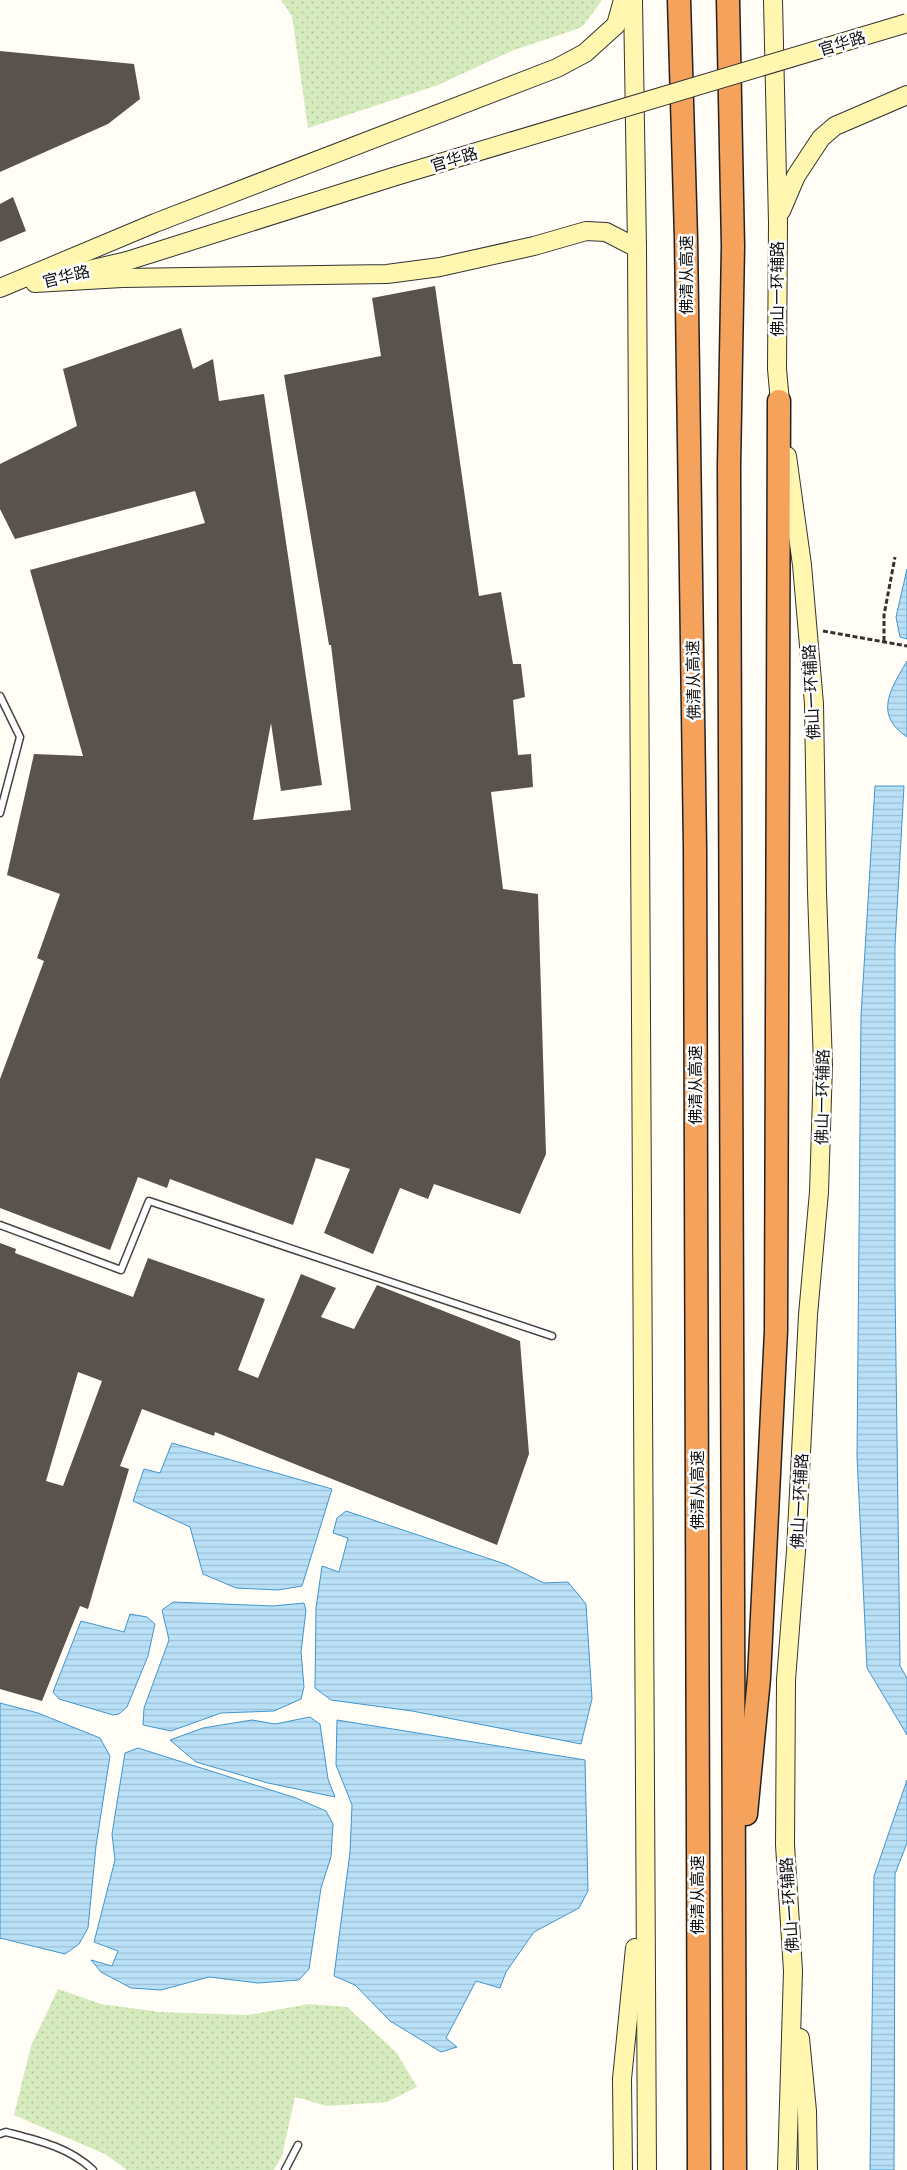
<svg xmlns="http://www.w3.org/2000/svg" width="907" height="2170" viewBox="0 0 907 2170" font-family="'Libre Baskerville','Noto Sans SC',serif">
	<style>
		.grass { fill: url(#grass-dots) }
		.water { fill: url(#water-rules); stroke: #3f96cf }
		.building { fill: #5a524d; fill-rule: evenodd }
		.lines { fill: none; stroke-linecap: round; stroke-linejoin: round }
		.service-casing { stroke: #444; stroke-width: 9 }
		.secondary-casing { stroke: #333; stroke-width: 20 }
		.motorway-casing { stroke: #222; stroke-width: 25 }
		.path { stroke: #333; stroke-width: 3; stroke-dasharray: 5 2.5; stroke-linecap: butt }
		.service { stroke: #fff; stroke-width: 6 }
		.secondary { stroke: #fff6b0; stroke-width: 18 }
		.motorway { stroke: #f5a25d; stroke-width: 22 }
		.secondary-bridge-casing { stroke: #333; stroke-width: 20; stroke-linecap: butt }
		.secondary-bridge { stroke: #fff6b0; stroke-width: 18 }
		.labels { text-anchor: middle; stroke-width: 5; stroke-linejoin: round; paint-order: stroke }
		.street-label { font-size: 16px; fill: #111; stroke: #fff }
	</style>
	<defs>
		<pattern id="grass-dots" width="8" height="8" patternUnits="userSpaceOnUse" patternTransform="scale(1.25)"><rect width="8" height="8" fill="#d5ebbd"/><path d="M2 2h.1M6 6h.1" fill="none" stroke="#b6c8a1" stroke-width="1.8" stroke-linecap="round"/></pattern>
		<pattern id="water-rules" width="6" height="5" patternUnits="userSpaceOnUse" patternTransform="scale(1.25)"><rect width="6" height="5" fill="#b9e0f7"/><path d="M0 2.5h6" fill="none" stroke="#9ebfd3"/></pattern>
	</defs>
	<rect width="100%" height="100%" fill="#fffdf5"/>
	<!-- grass -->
	<g class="grass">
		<path d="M281,0H602L583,26L577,29L514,50L438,85L308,128L292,16Z"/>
		<path d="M58,1989L101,2004L160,2012L248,2015L309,2004L347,2007L396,2052L417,2087L387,2102L327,2106L295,2097L282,2156L274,2170H127L105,2154L14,2115L31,2046Z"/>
	</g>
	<!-- water -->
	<g class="water">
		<path d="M907,569V639L900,637L896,617Z"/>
		<path d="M907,661V737C873,714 891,689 907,661Z"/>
		<path d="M875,786H904L895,945V1287L900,1666L907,1678V1735L867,1668L857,1456L861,1016Z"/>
		<path d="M172,1443L332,1489L302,1586L278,1590L236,1588L203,1574L190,1527L133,1501L144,1469L160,1473Z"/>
		<path d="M346,1511L505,1564L544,1583L568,1582L586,1604L592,1699L581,1744L412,1711L331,1700L315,1688L316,1608L322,1566L339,1572L348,1538L333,1533L337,1518Z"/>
		<path d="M173,1602L273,1606L304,1603L306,1610L301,1652L304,1687L301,1699L274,1711L221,1713L171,1731L143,1725L144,1708L169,1640L162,1610Z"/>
		<path d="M130,1614L147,1617L155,1624L148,1656L127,1707L119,1714L113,1715L59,1699L53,1692L81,1621L124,1632Z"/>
		<path d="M0,1703L38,1713L100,1738L110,1756L96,1846L88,1928L79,1944L65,1954L0,1938Z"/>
		<path d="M310,1717L320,1724L328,1779L335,1797L268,1783L196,1762L170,1740L203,1728L252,1720L275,1724Z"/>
		<path d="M337,1720L585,1760L588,1891L579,1908L534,1932L506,1972L500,1988L476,1981L446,2038L457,2047L441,2052L390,2021L355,1985L334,1976L350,1852L352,1805L336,1765Z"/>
		<path d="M138,1748L296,1798L326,1811L333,1824L331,1857L321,1888L309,1969L299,1980L258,1983L209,1977L161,1990L131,1988L101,1972L91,1960L112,1966L118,1951L94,1942L115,1860L112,1834L125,1753Z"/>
		<path d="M907,1780V1843L895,1874L894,2170H870L874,1876Z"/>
	</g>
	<!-- building -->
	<g class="building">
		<path d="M0,51L134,64L140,99L108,124L0,172Z"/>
		<path d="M13,197L26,231L0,242V204Z"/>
		<path d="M435,286L479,596L501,592L513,664H521L525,697L513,700L518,755L531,754L533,787L491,792L503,889L538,894L546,1154L520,1214L434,1184L428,1199L400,1188L373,1254L324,1233L350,1169L316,1158L293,1225L170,1179L167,1188L138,1177L110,1250L0,1208V1079L44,961L37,958L60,894L7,875L34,754L83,756L30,570L205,523L195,491L15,539L0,509V464L77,426L63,369L181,328L193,369L213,359L219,401L264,394L322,785L281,791L271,723L253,820L351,810L331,645H329L284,375L381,356L372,298Z"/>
		<path d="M0,1243L16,1249L15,1253L133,1297L148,1258L265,1299L238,1370L258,1378L301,1274L336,1288L321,1317L354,1329L377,1285L520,1341L529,1454L497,1545L215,1432L214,1436L142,1409L120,1466L129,1469L88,1609L80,1606L42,1701L0,1689ZM78,1372L102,1381L63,1486L46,1481Z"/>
	</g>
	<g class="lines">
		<defs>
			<g id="service">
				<path d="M0,696L20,737L0,813"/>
				<path d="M0,1225L121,1270L149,1201L552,1336"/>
				<path d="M0,2134L6,2132C37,2140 69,2147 93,2170"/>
				<path d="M285,2170L298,2145"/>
			</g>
			<g id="secondary">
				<path d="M633,0L637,248L647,2170"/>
				<path d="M773,0L778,223L777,369L781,413"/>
				<path d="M781,211L796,176L821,138L835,126L907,95"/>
				<path d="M80,272L127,261L393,177"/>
				<path d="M35,283L122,278L387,274L440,267L534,246L586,231L606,232L637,248"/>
				<path d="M0,288L155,223L557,68L585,53L616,25L623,0"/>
				<path d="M787,456L802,565L814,704L817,892L823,1065L819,1192L808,1315L796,1551L786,1680L785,1845L793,1971L787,2170"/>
				<path d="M800,2038L807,2111L808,2170"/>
				<path d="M623,2170L622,2079L635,1948"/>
			</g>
			<g id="motorway">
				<path d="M679,0L686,238L695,848L699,2170"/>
				<path d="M728,0L733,246L729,466L735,2170"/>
				<path d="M746,1814L759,1678L776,1331L779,401"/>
			</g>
		</defs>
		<!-- service casing -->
		<use href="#service" class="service-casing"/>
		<!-- secondary casing -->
		<use href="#secondary" class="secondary-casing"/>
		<!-- motorway casing -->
		<use href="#motorway" class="motorway-casing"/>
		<!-- path -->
		<g class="path">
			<path d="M823,631L907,646"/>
			<path d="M884,641V615L895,557"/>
		</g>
		<!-- service -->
		<use href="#service" class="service"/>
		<!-- secondary -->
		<use href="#secondary" class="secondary"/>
		<!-- motorway -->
		<use href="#motorway" class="motorway"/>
		<defs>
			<path id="secondary-bridge" d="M393,177L907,23"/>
		</defs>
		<!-- secondary-bridge casing -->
		<use href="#secondary-bridge" class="secondary-bridge-casing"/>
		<!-- secondary-bridge -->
		<use href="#secondary-bridge" class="secondary-bridge"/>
	</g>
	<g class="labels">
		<!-- street labels -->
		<g class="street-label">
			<text transform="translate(842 43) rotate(-17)" y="6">官华路</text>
			<text transform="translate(454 159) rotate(-17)" y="6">官华路</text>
			<text transform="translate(686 275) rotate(-90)" y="6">佛清从高速</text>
			<text transform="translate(66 276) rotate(-14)" y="6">官华路</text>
			<text transform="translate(777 289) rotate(-90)" y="6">佛山一环辅路</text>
			<text transform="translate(693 680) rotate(-91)" y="6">佛清从高速</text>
			<text transform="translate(811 692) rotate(-93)" y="6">佛山一环辅路</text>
			<text transform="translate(695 1085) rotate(-90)" y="6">佛清从高速</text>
			<text transform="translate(822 1097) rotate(-89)" y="6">佛山一环辅路</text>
			<text transform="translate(697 1490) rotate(-90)" y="6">佛清从高速</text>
			<text transform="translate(799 1501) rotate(-87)" y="6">佛山一环辅路</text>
			<text transform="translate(697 1895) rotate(-90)" y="6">佛清从高速</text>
			<text transform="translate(789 1905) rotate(-94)" y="6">佛山一环辅路</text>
		</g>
	</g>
</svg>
